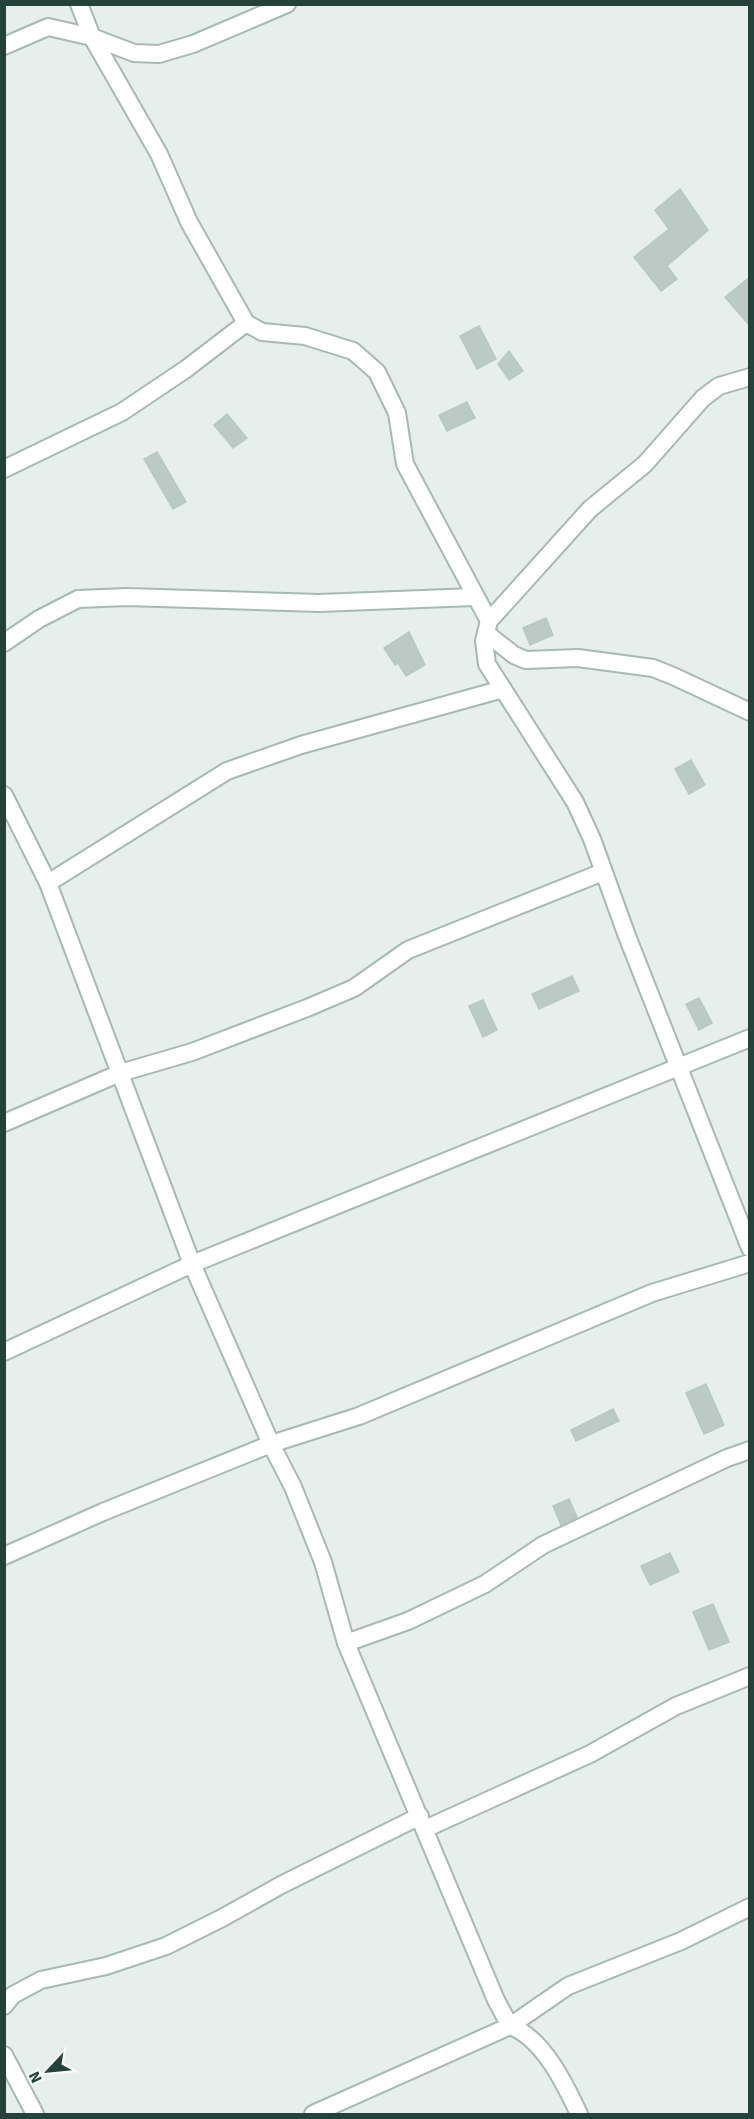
<svg xmlns="http://www.w3.org/2000/svg" width="754" height="2119" viewBox="0 0 754 2119" font-family="'Source Sans 3',sans-serif">
	<style>
		.building { fill: #bbcac4; stroke: #b8c9c2; stroke-width: 1.5 }
		.lines { fill: none; stroke-linecap: round; stroke-linejoin: round }
		.minor-casing { stroke: #a8b8b2; stroke-width: 20 }
		.minor { stroke: #fff; stroke-width: 16 }
	</style>
	<rect width="100%" height="100%" fill="#e6efeb"/>
	<!-- building -->
	<g class="building">
		<path d="M680,189L708,230L667,266L677,279L661,291L634,257L669,229L655,210Z"/>
		<path d="M750,277V326L725,297Z"/>
		<path d="M479,326L496,359L477,369L460,336Z"/>
		<path d="M509,351L523,371L509,380L498,364Z"/>
		<path d="M467,402L475,418L447,431L439,415Z"/>
		<path d="M227,414L247,438L233,448L214,425Z"/>
		<path d="M157,452L186,502L173,509L144,459Z"/>
		<path d="M546,618L553,635L530,645L523,628Z"/>
		<path d="M409,632L425,665L406,676L398,663L395,665L384,648Z"/>
		<path d="M691,760L705,785L689,794L675,769Z"/>
		<path d="M572,976L579,991L539,1009L532,994Z"/>
		<path d="M699,998L712,1023L699,1030L686,1004Z"/>
		<path d="M483,1000L497,1030L483,1037L469,1006Z"/>
		<path d="M706,1384L724,1425L704,1434L686,1393Z"/>
		<path d="M613,1409L619,1421L576,1441L571,1430Z"/>
		<path d="M569,1499L577,1517L561,1525L553,1506Z"/>
		<path d="M670,1553L679,1572L650,1585L641,1566Z"/>
		<path d="M713,1604L729,1642L709,1650L693,1612Z"/>
	</g>
	<g class="lines">
		<defs>
			<g id="minor">
				<path d="M79,4L92,37L159,154L189,222L246,323L262,332L305,336L353,351L377,372L397,413L405,464L489,621"/>
				<path d="M4,46L48,27L92,37L134,53L159,54L193,44L287,4"/>
				<path d="M750,377L719,386L703,398L645,464L590,509L489,621L484,641L487,664L575,802L592,839L627,936L750,1248"/>
				<path d="M4,469L122,412L186,369L246,323"/>
				<path d="M486,633L514,655L526,660L578,658L653,668L673,676L750,712"/>
				<path d="M4,643L39,619L78,599L127,597L319,603L474,597"/>
				<path d="M4,795L48,883L192,1264L271,1444L293,1487L323,1562L346,1643L496,2000L510,2026C543,2038 565,2084 579,2114"/>
				<path d="M48,883L227,771L301,745L503,689"/>
				<path d="M4,1123L120,1073L192,1052L307,1008L354,988L408,950L603,872"/>
				<path d="M4,1352L192,1264L750,1038"/>
				<path d="M4,1556L103,1512L271,1444L359,1416L652,1293L750,1263"/>
				<path d="M346,1643L408,1621L485,1584L543,1545L727,1458L750,1450"/>
				<path d="M425,1829L590,1754L676,1706L750,1676"/>
				<path d="M4,2006L13,1995L41,1980L106,1966L166,1946L224,1917L281,1885L420,1816"/>
				<path d="M4,2055L35,2114"/>
				<path d="M313,2114L510,2026L568,1986L681,1941L750,1907"/>
			</g>
		</defs>
		<!-- minor casing -->
		<use href="#minor" class="minor-casing"/>
		<!-- minor -->
		<use href="#minor" class="minor"/>
	</g>
	<!-- border -->
	<rect width="754" height="2119" fill="none" stroke="#24423a" stroke-width="12"/>
	<!-- north arrow -->
	<g transform="translate(48 2071) rotate(244)" stroke="#f7fbf9" stroke-width="4.5" paint-order="stroke">
	<path d="M0-4.5L10 22L0 15L-10 22Z" fill="#24423a"/>
	<text y="-9" font-size="16" font-weight="bold" text-anchor="middle" fill="#24423a">N</text>
	</g>
</svg>
